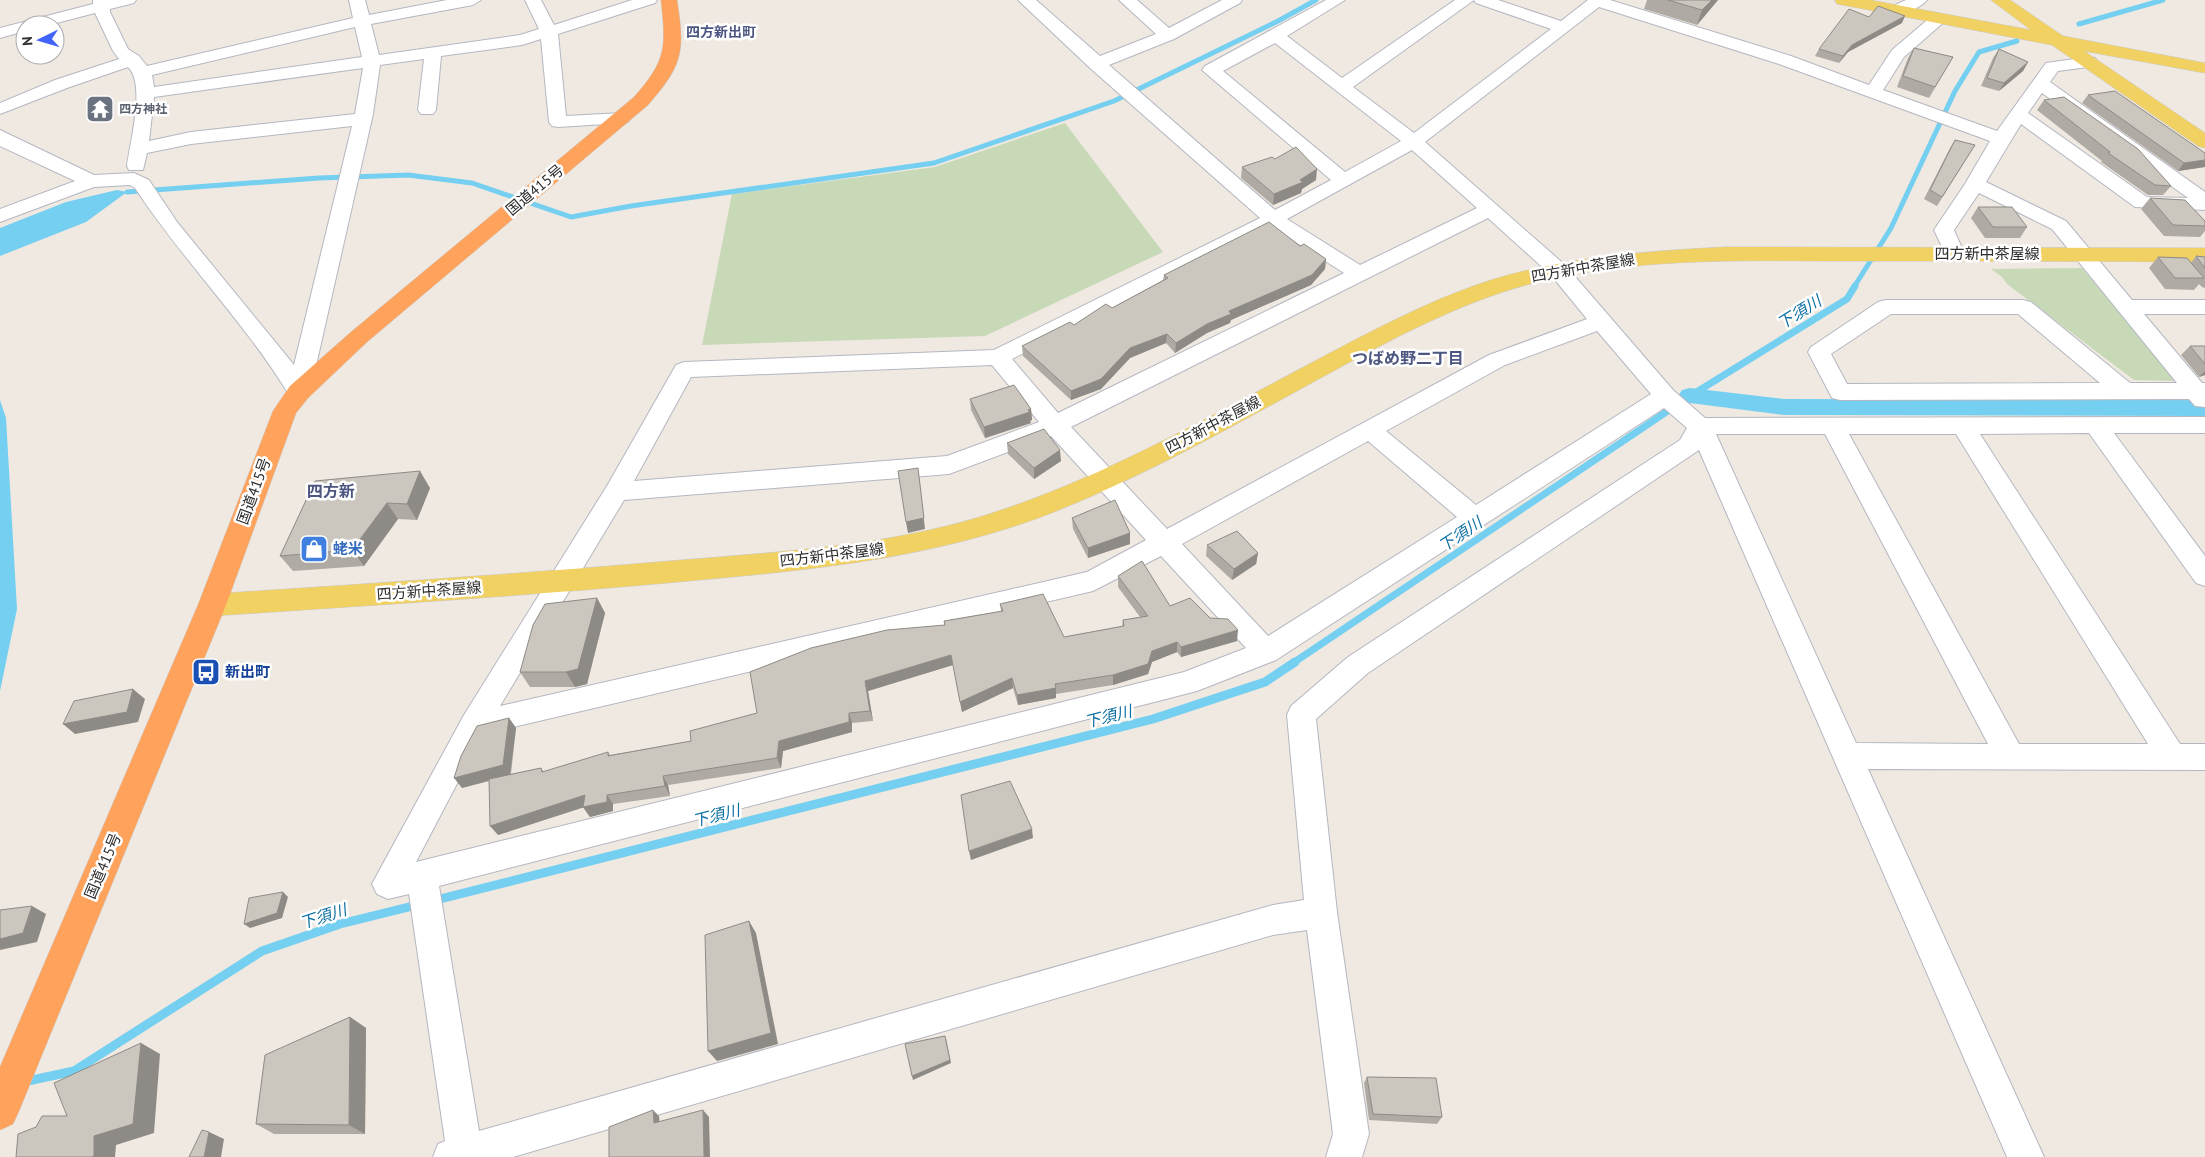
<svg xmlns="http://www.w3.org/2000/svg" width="2205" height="1157" viewBox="0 0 2205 1157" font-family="'PT Sans','Noto Sans JP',sans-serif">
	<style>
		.cemetery { fill: #c8d9b8 }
		.water { fill: #75cff0 }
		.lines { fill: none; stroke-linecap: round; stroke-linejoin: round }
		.stream-far2 { stroke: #75cff0; stroke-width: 5 }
		.stream-far1 { stroke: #75cff0; stroke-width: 7 }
		.stream { stroke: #75cff0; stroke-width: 9 }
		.canal { fill: #75cff0; fill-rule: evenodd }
		.minor-casing { stroke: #b4b7c1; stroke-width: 2 }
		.major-casing { stroke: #c9c9c9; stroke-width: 1 }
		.highway-casing { stroke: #c9c9c9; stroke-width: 1 }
		.minor { fill: #fff; fill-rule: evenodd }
		.major { fill: #f2d163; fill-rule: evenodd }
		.highway { fill: #ffa35c; fill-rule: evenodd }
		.wall { fill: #afaba4 }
		.shaded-wall { fill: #8e8b86 }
		.building { fill: #cbc7bf; stroke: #8e8b86 }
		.labels { text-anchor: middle; stroke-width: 5; stroke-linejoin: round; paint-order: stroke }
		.far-worship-label { font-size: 12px; font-weight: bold; fill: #5b616d; stroke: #fff; text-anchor: start }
		.far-neighbourhood-label { font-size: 14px; font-weight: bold; fill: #4d5680; stroke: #fff }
		.street-label { font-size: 15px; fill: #2e2e2e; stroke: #fff }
		.shop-label { font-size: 15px; font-weight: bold; fill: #366cbe; stroke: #fff; text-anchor: start }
		.transit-label { font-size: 15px; font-weight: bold; fill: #164399; stroke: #fff; text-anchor: start }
		.water-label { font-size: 16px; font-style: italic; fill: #0d6fa3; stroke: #fff }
		.neighbourhood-label { font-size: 16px; font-weight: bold; fill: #4d5680; stroke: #fff }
	</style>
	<rect width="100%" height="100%" fill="#efe9e1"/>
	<!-- cemetery -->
	<g class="cemetery">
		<path d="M1065,123L1163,252L985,336L702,345L732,194L935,167Z"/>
		<path d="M2082,268L2178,381L2134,380L2007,284L2002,277L1991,269Z"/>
	</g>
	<!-- water -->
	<g class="water">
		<path d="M117,190L127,192L86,222L0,256V228L66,202Z"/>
		<path d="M0,400L6,418L17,609L0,691Z"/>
	</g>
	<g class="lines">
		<!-- stream-far2 -->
		<g class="stream-far2">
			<path d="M2079,24L2163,0"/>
			<path d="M127,192L319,178L408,175L472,183L571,217L631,206L934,163L1114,101L1278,21L1316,0"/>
			<path d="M1854,287L1891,228L1955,91L1979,52L2017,41"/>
		</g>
		<!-- stream-far1 -->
		<path class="stream-far1" d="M1293,663L1690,396L1847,299L1855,286"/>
		<!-- stream -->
		<g class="stream">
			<path d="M432,901L1153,719L1265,682L1295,662"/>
			<path d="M23,1082L74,1071L262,951L340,924L421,904"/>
		</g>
		<!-- canal -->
		<path class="canal" d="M1690,388L1784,399L2205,400V416L1784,415L1682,402L1678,396L1682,390Z"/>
		<defs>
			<g id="minor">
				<path d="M93,0H136L134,3L110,9V12L128,49L139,56L147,66L353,18L349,0H365L369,15L447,0H481L473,5L371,24L379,55L520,35L539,29L525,0H541L554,25L632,0H657L655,3L558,34L566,116L622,113L628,114L631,118L628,122L622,123L558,127L552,126L549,122L541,39L522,45L441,56L436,110L433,114H421L418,110L424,59L380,65L373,114L310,392L307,398L299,400L291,398C246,323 183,261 135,188L130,185L94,187L0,222V209L75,181L0,146V130L94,175L134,173L149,180L177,222L294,365L352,126L191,144L147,153L143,170H129L127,166C130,142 146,84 128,67L67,88L0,114V103L55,80L119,59L113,51L95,13L49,25H25V31L0,38V28L93,4ZM355,27L362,57L154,87L152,75ZM363,68L355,114L191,132L149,141L154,97Z"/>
				<path d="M1018,0H1036L1100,56L1156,34L1119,0H1137L1169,28L1222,0H1242L1240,3L1174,39L1109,65L1275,210L1331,180L1202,70L1205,66L1326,0H1345L1287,36L1342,78L1455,0H1498L1561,21L1588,0H1610L1791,56L1869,85L1892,50L1932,16H1944L1946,19L1944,22L1904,57L1883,90L1997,131L2046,63L2089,57L2095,58L2098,62L2095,66L2058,71L2050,82L2205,192V210L2135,207L2021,124L1986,182L2066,221L2132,300H2205V314H2144L2202,383H2205V407L2195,406L2189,399L1840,400L1832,398L1808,352L1811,347L1878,302L1886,300H2023L2031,302L2130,383H2177L2052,229L1979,193L1954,230L1964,253L1961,257L1954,259L1947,257L1934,230L1965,184L1990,141L1779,64L1599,7L1425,142L1565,265L1673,390L1705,418L2205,417V433H2114L2205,556V586L2196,583L2089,433L1980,434L2180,744H2205V770L1868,769L2044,1157H2007L1699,450L1368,673L1316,719L1337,912L1369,1134L1362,1157H1326L1333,1134L1307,930L1273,935L513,1157H433L438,1144L445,1141L409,894L388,899L377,894L372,884L464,715L607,486L676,365L684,362L994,350L1260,218L1090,68ZM1474,0L1476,3L1551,29L1414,133L1353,87ZM1275,43L1401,141L1345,172L1223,71ZM2042,93L2188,198L2147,197L2028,113ZM1412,150L1477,208L1360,265L1287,219ZM1488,218L1551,275L1587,319L1489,355L1167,529L1071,427ZM1272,227L1344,273L1058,413L1012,359ZM1891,314H2018L2100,383L1847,384L1831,354ZM1597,331L1651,394L1476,505L1386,431L1505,365ZM992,365L1039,422L947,456L634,481L691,377ZM1664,408L1687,428L1680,440L1348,657L1291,706L1287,715L1304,900L1273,905L479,1131L439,886L1197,691L1276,660ZM1716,434H1825L1988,744L1856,743ZM1849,434H1956L2148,744H2019ZM1051,436L1146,540L1087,572L500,706L624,500L949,474ZM1368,441L1457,517L1268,636L1182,544ZM1161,556L1246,648L1184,672L416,862L483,734L1093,591Z"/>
				<path d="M1906,0H1927C1921,8 1901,16 1891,13L1889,10L1891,7Z"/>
			</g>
			<g id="major">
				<path d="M1835,0H1870L2031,30L1991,0H2010L2063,36L2205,63V73L2084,51L2205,133V148L2198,146L2052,45L1843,5L1837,4Z"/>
				<path d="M1727,247L2205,248V262C2088,261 1971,261 1854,261C1754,261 1653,257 1555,278C1473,295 1400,335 1328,374C1234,425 1141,479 1041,517C916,563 786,572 655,584C508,597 360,606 212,616L202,613L198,605L202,597L212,594C365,584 518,574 670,561C775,552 882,547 983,516C1099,480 1205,419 1313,362C1368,333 1425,302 1485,282C1563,257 1645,251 1727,247Z"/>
			</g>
			<path id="highway" d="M661,0H677C685,52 683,65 648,105L367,342L308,398L296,413L226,605L19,1111L13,1124L0,1130V1067L198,605L273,411L290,386L351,332L634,97C667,60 666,47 661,0Z"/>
		</defs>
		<!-- minor casing -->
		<use href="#minor" class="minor-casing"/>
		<!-- major casing -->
		<use href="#major" class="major-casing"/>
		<!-- highway casing -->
		<use href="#highway" class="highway-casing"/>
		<!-- minor -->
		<use href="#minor" class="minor"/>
		<!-- major -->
		<use href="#major" class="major"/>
		<!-- highway -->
		<use href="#highway" class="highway"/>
	</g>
	<!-- wall -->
	<g class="wall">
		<path d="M1647,0H1718L1697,25L1644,9Z"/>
		<path d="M1869,17L1902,23L1848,52L1839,63L1815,56L1819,49Z"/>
		<path d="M1914,48L1953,57L1929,98L1897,87L1908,58Z"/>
		<path d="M1999,49L2028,62L2023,71L1999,91L1981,86L1993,58Z"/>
		<path d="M2088,95L2205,153V167L2178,171L2082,103Z"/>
		<path d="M2044,100L2171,186L2163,195H2148L2101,162L2102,161L2037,110Z"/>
		<path d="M1955,140L1975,145L1937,206L1924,199L1950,148Z"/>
		<path d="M1275,159L1316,180L1302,189L1301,193L1273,205L1241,178L1242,167Z"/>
		<path d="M2150,198L2205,221V231L2200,237L2164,236L2141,209Z"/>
		<path d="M1978,207L2027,227L2020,238H1985L1971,218Z"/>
		<path d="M1300,246L1326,259L1325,269L1311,285L1231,320L1230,323L1207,333L1175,353L1166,343L1130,358L1101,389L1071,400L1023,356L1022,346L1074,325L1112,308L1163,280L1164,275Z"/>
		<path d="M2196,256L2205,257V288L2202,287L2199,284L2194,290L2165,289L2149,268L2158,257L2191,263Z"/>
		<path d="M2190,346H2205V375L2199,377L2181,355Z"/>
		<path d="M970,399L1031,409L1032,420L1030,421L1031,423L985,438L971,410Z"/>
		<path d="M1007,443L1061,461L1034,479L1008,454Z"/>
		<path d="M315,481L430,488L417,520L398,519L364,566L293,571L280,556Z"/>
		<path d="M1072,518L1130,533V544L1088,558L1073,529Z"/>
		<path d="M1207,545L1258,553L1256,564L1232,580L1206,556Z"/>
		<path d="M1118,576L1170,606L1210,618L1237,641L1181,657L1177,652L1152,662L1148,674L1113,685L1056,694V698L1018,705L1013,688L962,712L953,665L868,691L873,721L852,723V732L783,751L781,768L668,785L670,796L613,804V811L590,817L583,807L498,835L489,781L462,788L509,718L516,728L511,774L541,768L544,772L608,752L610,755L691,741L757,713L944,625V621L1001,611L1000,604L1064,637L1122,626L1123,620L1140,617L1118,587Z"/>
		<path d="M597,598L605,613L587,684L575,687H530L520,672Z"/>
		<path d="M350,1017L366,1028L365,1134H274L256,1124Z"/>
		<path d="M1367,1077L1442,1117L1437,1124L1369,1120L1364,1083Z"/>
	</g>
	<!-- shaded-wall -->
	<g class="shaded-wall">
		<path d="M1712,0H1718L1697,25L1702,10Z"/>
		<path d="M1905,16L1902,23L1848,52L1839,63L1843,56L1852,45Z"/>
		<path d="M2028,62L2023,71L1999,91L2004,83Z"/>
		<path d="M2205,160V167L2178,171L2184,163Z"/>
		<path d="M1317,169L1316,180L1302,189L1301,193L1273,205L1274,194L1300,180Z"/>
		<path d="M1326,259L1325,269L1311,285L1231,320L1230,323L1207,333L1175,353L1176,343L1207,324L1229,311Z"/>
		<path d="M1167,334L1166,343L1130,358L1101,389L1071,400V391L1130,348Z"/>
		<path d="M2205,371V375L2199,377Z"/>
		<path d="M1031,409L1032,420L1030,421L1031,423L985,438L984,427Z"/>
		<path d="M1060,450L1061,461L1034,479V468Z"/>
		<path d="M918,468L925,529L908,533L906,522Z"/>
		<path d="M420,471L430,488L417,520L407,504Z"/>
		<path d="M387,503L398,519L364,566L352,550Z"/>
		<path d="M1130,533V544L1088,558V548Z"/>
		<path d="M1258,553L1256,564L1232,580L1234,569Z"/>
		<path d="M597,598L605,613L587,684L575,687L566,672Z"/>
		<path d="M1238,630L1237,641L1181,657V647Z"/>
		<path d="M1177,642V652L1152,662L1148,674L1113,685V675L1152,651Z"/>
		<path d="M951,655L953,665L868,691L873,721L870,711L865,681Z"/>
		<path d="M1012,678L1013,688L962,712L960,702Z"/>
		<path d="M1056,688V698L1018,705L1017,695Z"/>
		<path d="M133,689L145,699L138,722L75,734L63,724Z"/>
		<path d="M849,713L852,723V732L783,751L781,768L777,758L779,741Z"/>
		<path d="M509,718L516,728L510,775L462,788L454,778Z"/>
		<path d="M663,776L668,785L670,796L665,786Z"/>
		<path d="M585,795L591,805L498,835L490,826Z"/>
		<path d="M607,795L613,804V811L590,817L583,807Z"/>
		<path d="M1032,829L1033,838L971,860L969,851Z"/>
		<path d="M283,892L288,897L282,918L250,928L244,924Z"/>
		<path d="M32,906L46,914L37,942L0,950V939Z"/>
		<path d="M749,921L756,933L778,1044L717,1061L708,1051Z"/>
		<path d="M350,1017L366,1028L365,1134L349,1125Z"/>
		<path d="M946,1039L951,1063L913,1080L912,1076Z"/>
		<path d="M141,1043L160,1054L154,1133L116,1145L115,1157H92L94,1136Z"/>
		<path d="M653,1110L659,1116L660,1129L654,1123Z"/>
		<path d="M703,1110L709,1117L710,1157H704Z"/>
		<path d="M209,1132L224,1139L221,1157H204Z"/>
	</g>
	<!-- building -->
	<g class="building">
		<path d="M1668,0H1712L1702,10Z"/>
		<path d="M1878,6L1905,16L1852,45L1843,56L1819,49L1849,9L1869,17Z"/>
		<path d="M1914,48L1953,57L1935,87L1903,76Z"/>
		<path d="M1999,49L2028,62L2004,83L1987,78Z"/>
		<path d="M2115,91L2205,153V160L2184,163L2088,95Z"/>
		<path d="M2064,97L2138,149L2171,186L2155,185L2108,153L2110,152L2044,100Z"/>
		<path d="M1955,140L1975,145L1942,197L1930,190Z"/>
		<path d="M1296,147L1317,169L1300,180L1303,182L1274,194L1242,167L1272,157L1275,159Z"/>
		<path d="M2150,198L2185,200L2205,221V226L2173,225Z"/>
		<path d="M1978,207H2012L2027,227H1993Z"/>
		<path d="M1269,222L1300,246L1304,244L1326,259L1312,275L1229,311L1231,314L1207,324L1176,343L1167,334L1130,348L1101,379L1071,391L1022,346L1070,322L1074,325L1106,304L1112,308L1168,278L1164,275Z"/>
		<path d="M2196,256L2205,257V268Z"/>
		<path d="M2158,257L2187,258L2204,278H2175Z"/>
		<path d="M2190,346H2205V364Z"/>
		<path d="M1014,385L1031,409L1028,410L1030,412L984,427L970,399Z"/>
		<path d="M1044,429L1060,450L1034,468L1007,443Z"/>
		<path d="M918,468L924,518L906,522L898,471Z"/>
		<path d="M420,471L407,504L387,503L352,550L280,556L315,481Z"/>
		<path d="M1115,500L1130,533L1088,548L1072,518Z"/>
		<path d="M1237,531L1258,553L1234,569L1207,545Z"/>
		<path d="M1142,561L1170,606L1190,598L1210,618L1228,619L1238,630L1181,647L1177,642L1152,651L1148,664L1113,675L1055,684L1056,688L1017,695L1012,678L960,702L951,655L865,681L870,711L849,713V722L779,741L777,758L663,776L665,786L607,795V802L583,807L585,795L490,826L489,779L541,768L542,772L608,752V756L691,741L690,731L757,713L750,672L811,648L887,630L945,625L944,621L1003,611L1000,604L1043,594L1064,637L1124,626L1123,620L1148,616L1118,576Z"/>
		<path d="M597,598L578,669L566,672H520L533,625L545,604Z"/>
		<path d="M133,689L127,712L63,724L74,701Z"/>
		<path d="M509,718L503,765L454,778L461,756L477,726Z"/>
		<path d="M1010,781L1032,829L969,851L961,795Z"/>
		<path d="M283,892L277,913L244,924L249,898Z"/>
		<path d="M32,906L23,933L0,939V910Z"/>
		<path d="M749,921L771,1033L708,1051L705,935Z"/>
		<path d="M350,1017L349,1125L256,1124L265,1055Z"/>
		<path d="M945,1036L950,1060L912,1076L905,1044Z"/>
		<path d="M141,1043L133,1124L94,1136V1156L92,1157H16L18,1134L36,1127L42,1116H67L54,1083Z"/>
		<path d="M1367,1077L1436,1078L1442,1117L1373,1114Z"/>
		<path d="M653,1110L654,1123L703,1110L704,1157H609V1127Z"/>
		<path d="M202,1130L209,1132L204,1157H189Z"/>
	</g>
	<!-- icons -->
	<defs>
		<symbol id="temple-square" viewBox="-11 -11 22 22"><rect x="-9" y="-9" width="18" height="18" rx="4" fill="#6b7280" stroke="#fff"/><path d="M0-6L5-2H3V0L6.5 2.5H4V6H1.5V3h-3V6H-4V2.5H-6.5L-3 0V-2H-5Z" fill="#fff"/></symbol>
		<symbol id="shop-square" viewBox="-11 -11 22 22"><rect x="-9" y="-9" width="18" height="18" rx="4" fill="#3f7fe0" stroke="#fff"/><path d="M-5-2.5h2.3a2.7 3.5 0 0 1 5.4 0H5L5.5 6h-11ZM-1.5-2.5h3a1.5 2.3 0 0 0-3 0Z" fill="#fff"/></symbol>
		<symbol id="bus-square" viewBox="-11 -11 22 22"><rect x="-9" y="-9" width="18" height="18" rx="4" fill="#1a4fb4" stroke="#fff"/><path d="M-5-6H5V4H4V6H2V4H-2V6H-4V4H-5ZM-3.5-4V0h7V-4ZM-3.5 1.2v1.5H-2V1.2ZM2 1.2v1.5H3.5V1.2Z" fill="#fff"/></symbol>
	</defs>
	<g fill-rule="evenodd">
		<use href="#temple-square" x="84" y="93" width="32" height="32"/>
		<use href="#shop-square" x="298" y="533" width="32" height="32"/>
		<use href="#bus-square" x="190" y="656" width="32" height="32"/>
	</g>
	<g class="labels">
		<!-- far-worship labels -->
		<g class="far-worship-label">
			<text x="119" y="113">四方神社</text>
		</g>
		<!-- far-neighbourhood labels -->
		<g class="far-neighbourhood-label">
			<text x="721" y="37">四方新出町</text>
		</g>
		<!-- street labels -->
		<g class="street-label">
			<text transform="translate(535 190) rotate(-40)" y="5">国道415号</text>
			<text x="1987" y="259">四方新中茶屋線</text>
			<text transform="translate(1583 268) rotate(-10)" y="5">四方新中茶屋線</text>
			<text transform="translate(1213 425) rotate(-28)" y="5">四方新中茶屋線</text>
			<text transform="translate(254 491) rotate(-70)" y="5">国道415号</text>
			<text transform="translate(832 555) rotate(-7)" y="5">四方新中茶屋線</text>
			<text transform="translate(429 591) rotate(-4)" y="5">四方新中茶屋線</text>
			<text transform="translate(103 866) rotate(-67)" y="5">国道415号</text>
		</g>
		<!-- shop labels -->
		<g class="shop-label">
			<text x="333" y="554">蛯米</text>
		</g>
		<!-- transit labels -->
		<g class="transit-label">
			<text x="225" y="677">新出町</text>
		</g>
		<!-- water labels -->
		<g class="water-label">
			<text transform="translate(1799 312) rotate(-32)" y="6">下須川</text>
			<text transform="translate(1460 534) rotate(-34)" y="6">下須川</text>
			<text transform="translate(1108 716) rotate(-14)" y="6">下須川</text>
			<text transform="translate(716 815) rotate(-14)" y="6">下須川</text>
			<text transform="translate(323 916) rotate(-18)" y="6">下須川</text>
		</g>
		<!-- neighbourhood labels -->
		<g class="neighbourhood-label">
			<text x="1408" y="364">つばめ野二丁目</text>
			<text x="331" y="497">四方新</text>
		</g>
	</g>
	<!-- north arrow -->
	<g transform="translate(40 40) rotate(265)"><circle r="24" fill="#ffffff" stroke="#ababab"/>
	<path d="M0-4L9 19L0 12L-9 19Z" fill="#4264fb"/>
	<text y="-8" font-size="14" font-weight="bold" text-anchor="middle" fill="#2e2e2e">N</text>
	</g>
</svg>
